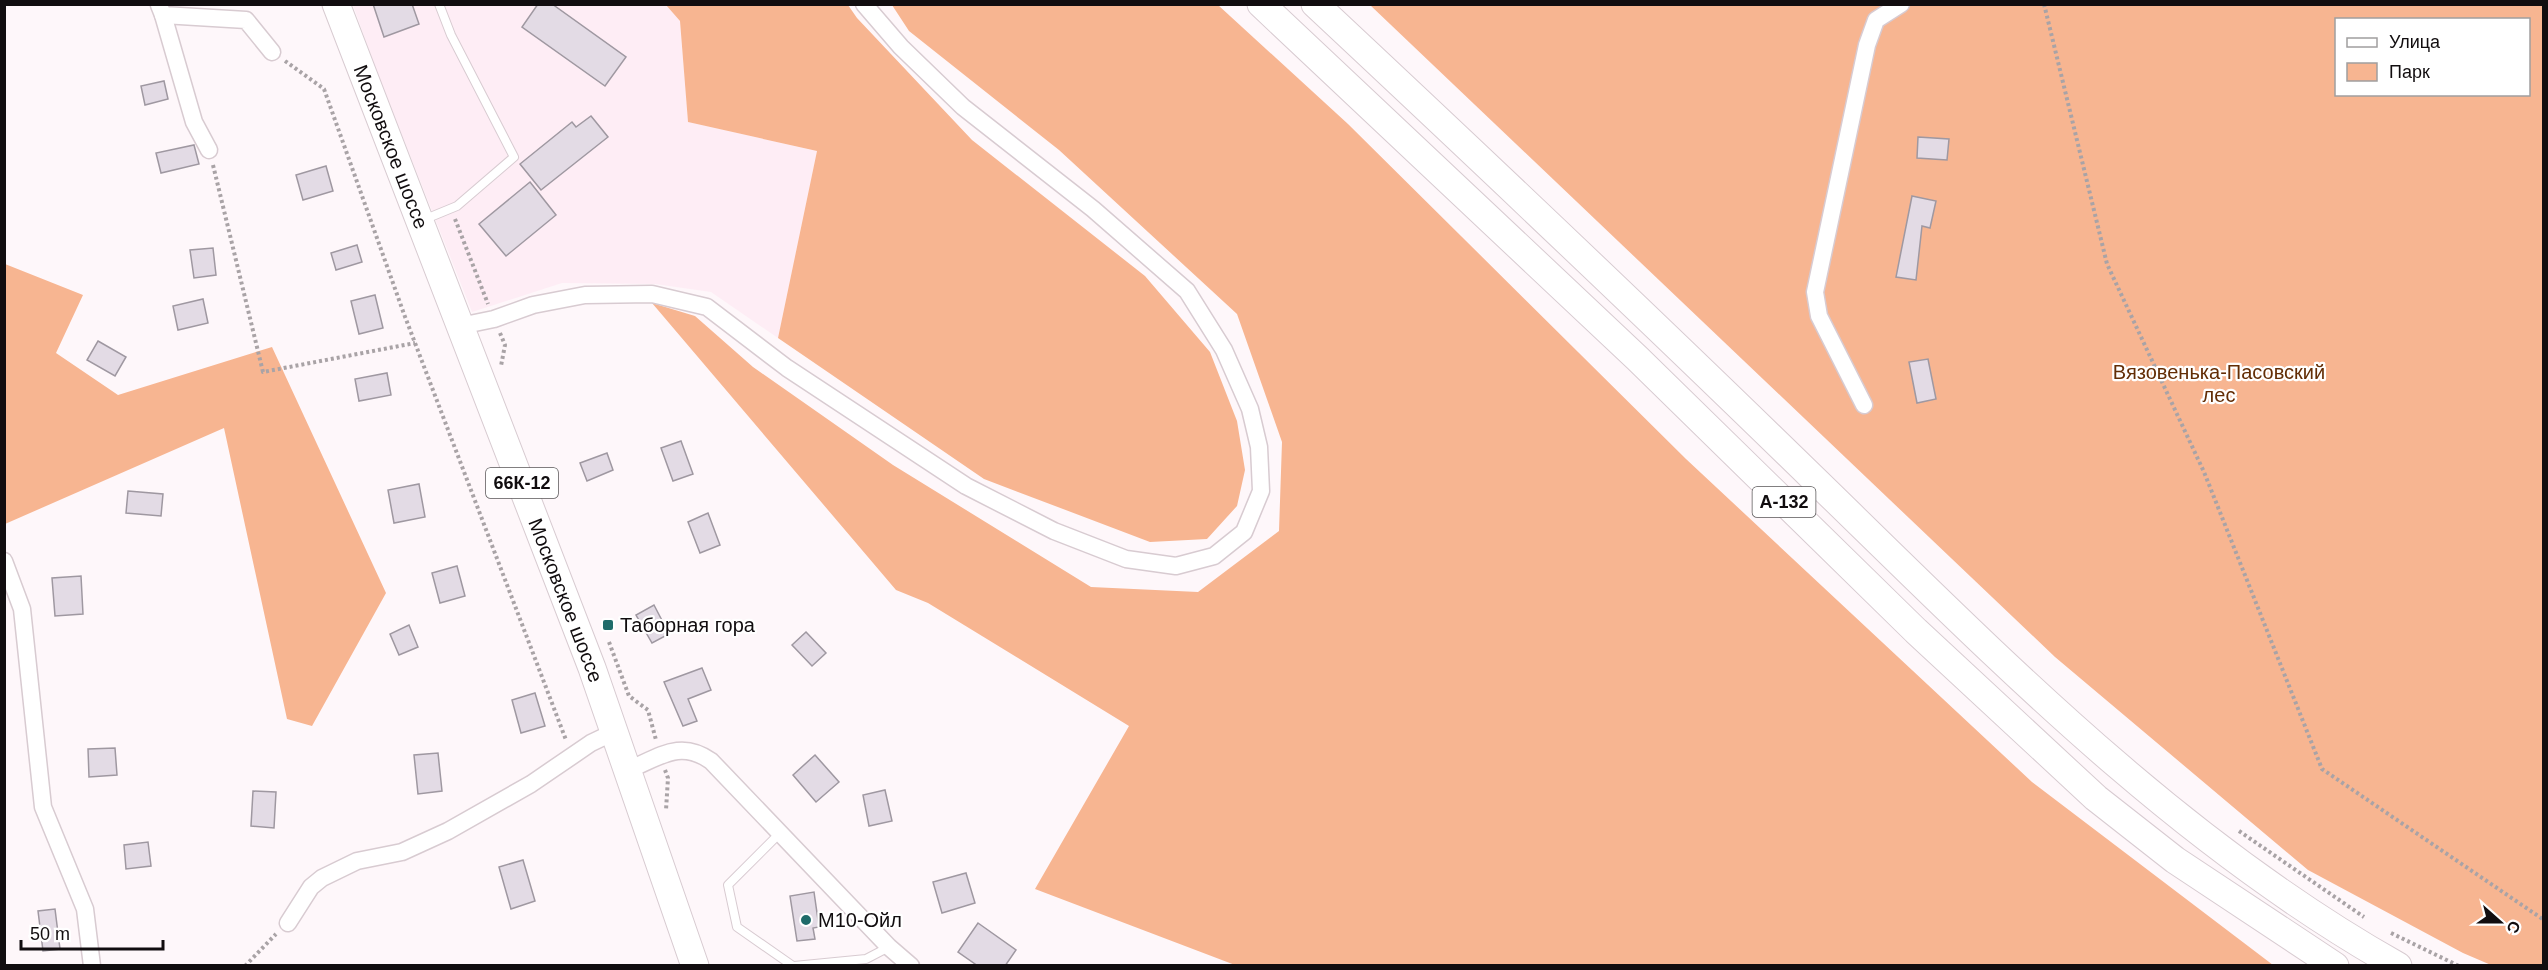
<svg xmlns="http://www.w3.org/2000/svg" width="2548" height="970" viewBox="0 0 2548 970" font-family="Helvetica,sans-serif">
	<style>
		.built { fill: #feedf5 }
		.green { fill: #f7b591; fill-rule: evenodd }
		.building { fill: #e3dbe5; stroke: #9f98a1; stroke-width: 1.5 }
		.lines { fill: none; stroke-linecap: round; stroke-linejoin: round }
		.lane-casing { stroke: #d8cbd1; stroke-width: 10 }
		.street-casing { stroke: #d8cbd1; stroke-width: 19 }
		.primary-casing { stroke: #d8cbd1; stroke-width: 29 }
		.path { stroke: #a9a3a6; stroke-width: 4; stroke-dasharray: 3 3; stroke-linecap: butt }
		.lane { stroke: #fff; stroke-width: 8 }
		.street { stroke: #fff; stroke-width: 16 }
		.primary { stroke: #fff; stroke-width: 27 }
		.poi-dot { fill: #1f6b6a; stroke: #fff; stroke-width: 2 }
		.labels { text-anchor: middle; stroke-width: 4.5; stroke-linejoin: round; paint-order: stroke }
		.shield { fill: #fff; stroke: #585657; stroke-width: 1.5 }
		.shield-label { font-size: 18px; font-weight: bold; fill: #110d0f }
		.street-label { font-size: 20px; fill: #110d0f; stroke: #fff }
		.park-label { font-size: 20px; fill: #632d05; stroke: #fff }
		.poi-label { font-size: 20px; fill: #110d0f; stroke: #fff; text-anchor: start }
	</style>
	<rect width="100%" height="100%" fill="#fef7fa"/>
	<!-- built -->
	<path class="built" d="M353,5H666L680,21L688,122L817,151L778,338L711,292L655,284L562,283L472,312L375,67Z"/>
	<!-- green -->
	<g class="green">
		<path d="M666,5H848L857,18L972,140L1145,276L1210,352L1237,421L1245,470L1237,506L1207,539L1150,542L984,479L778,338L817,151L688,122L680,21Z"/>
		<path d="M892,5H1218L1348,124L1686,459L2032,782L2273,965H1235L1035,889L1129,726L928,603L896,590L652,303L695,316L753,367L893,465L1091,587L1198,592L1279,531L1282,442L1237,314L1059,150L909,31Z"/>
		<path d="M1370,5H2543V965H2491L2463,953L2308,870L2055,657ZM2336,20H2528V94H2336Z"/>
		<path d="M5,264L83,295L56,353L118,395L272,347L386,593L312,726L287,719L224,428L5,524Z"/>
	</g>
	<!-- building -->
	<g class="building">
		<path d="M373,4H412L419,24L384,37Z"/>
		<path d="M538,4H552L626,57L605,86L522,27Z"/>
		<path d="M164,81L168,99L145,105L141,86Z"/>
		<path d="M591,116L608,137L541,190L520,164L572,122L576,127Z"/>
		<path d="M1918,137L1949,139L1947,160L1917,158Z"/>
		<path d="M194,145L199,164L161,173L156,153Z"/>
		<path d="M326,166L333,191L303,200L296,175Z"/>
		<path d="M530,182L556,215L506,256L479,224Z"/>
		<path d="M1912,196L1936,201L1930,228L1922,226L1916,280L1896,277Z"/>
		<path d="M357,245L362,262L336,270L331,253Z"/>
		<path d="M213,248L216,275L194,278L190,250Z"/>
		<path d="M375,295L383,328L359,334L351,301Z"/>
		<path d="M203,299L208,323L178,330L173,306Z"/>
		<path d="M98,341L126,357L115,376L87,360Z"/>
		<path d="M1928,359L1936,399L1917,403L1909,362Z"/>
		<path d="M387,373L391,395L359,401L355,379Z"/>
		<path d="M681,441L693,474L673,481L661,448Z"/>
		<path d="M607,453L613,470L587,481L580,463Z"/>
		<path d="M419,484L425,517L394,523L388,490Z"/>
		<path d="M128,491L163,494L161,516L126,513Z"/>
		<path d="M708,513L720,545L700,553L688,522Z"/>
		<path d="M457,566L465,596L440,603L432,573Z"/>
		<path d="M81,576L83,614L55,616L52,578Z"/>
		<path d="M654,605L669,634L652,643L636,615Z"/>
		<path d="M409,625L418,647L399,655L390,634Z"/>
		<path d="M806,632L826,653L812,666L792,645Z"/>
		<path d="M702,668L711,690L688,699L697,721L683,726L664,682Z"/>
		<path d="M535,693L545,726L521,733L512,700Z"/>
		<path d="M115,748L117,775L89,777L88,749Z"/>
		<path d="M438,753L442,791L418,794L414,755Z"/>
		<path d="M815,755L839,782L816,802L793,775Z"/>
		<path d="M885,790L892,821L869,826L863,795Z"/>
		<path d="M253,791L276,792L274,828L251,826Z"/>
		<path d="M148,842L151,866L126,869L124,845Z"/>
		<path d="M523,860L535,901L511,909L499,867Z"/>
		<path d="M966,873L975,903L942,913L933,882Z"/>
		<path d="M814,892L819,927L813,928L815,939L797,941L790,896Z"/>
		<path d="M55,909L60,949L43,951L38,911Z"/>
		<path d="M978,923L1016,950L1005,966H978L958,952Z"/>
	</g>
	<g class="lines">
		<defs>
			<g id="lane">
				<path d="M423,220L457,206L514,157L451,35L439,4"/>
				<path d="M780,833L728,885L737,927L793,966"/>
				<path d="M794,966L866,959L889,947"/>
			</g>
			<g id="street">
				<path d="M159,5L163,15L246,20L272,52"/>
				<path d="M163,15L194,122L209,150"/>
				<path d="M460,326L494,319L533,305L585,295L652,294L707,307L787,368L966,486L1054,531L1126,559L1176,566L1214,556L1244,532L1261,491L1259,447L1250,409L1224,350L1187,291L1093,209L963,107L901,47L864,4"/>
				<path d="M1864,405L1819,316L1815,292L1867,45L1876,20L1901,4"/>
				<path d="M4,561L22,609L43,807L85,909L92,966"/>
				<path d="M628,770C660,757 680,739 711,761L889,947L911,966"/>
				<path d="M288,923L311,887L322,878L357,861L402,852L448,831L531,784L591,743L614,732"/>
			</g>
			<g id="primary">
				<path id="s1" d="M336,4L592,668L695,966"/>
				<path d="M1261,4L1637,358L1916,631L2096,798L2175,860L2335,966"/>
				<path d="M1315,4C1484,162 1652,321 1817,482C1998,658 2176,841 2398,966"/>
			</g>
		</defs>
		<!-- lane casing -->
		<use href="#lane" class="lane-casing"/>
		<!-- street casing -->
		<use href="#street" class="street-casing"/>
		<!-- primary casing -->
		<use href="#primary" class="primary-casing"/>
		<!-- path -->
		<g class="path">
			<path d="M2044,4L2107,264L2204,472L2322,769L2544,920"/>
			<path d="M285,61L324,89L404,314L566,740"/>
			<path d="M213,165L263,372L415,343"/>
			<path d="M455,219L488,304"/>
			<path d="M500,333L505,345L501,366"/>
			<path d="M609,642L629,696L648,710L656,740"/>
			<path d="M665,770L668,778L666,810"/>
			<path d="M2239,831L2364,917"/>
			<path d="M2391,933L2459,966"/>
			<path d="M245,966L276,934"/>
		</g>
		<!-- lane -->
		<use href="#lane" class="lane"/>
		<!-- street -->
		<use href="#street" class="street"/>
		<!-- primary -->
		<use href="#primary" class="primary"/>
	</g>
	<!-- markers -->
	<g class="poi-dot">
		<rect x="602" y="619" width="12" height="12" rx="3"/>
		<circle cx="806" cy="920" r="6"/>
	</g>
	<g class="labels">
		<!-- shield labels -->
		<g class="shield">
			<rect x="486" y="468" width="72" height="30" rx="4.5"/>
			<rect x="1752.5" y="487" width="63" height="30" rx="4.5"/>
		</g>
		<g class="shield-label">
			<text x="522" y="489">66К-12</text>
			<text x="1784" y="508">А-132</text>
		</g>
		<!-- street labels -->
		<g class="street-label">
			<text dy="7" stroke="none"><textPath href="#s1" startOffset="153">Московское шоссе</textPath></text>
			<text dy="7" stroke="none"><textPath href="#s1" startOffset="639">Московское шоссе</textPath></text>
		</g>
		<!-- park labels -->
		<g class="park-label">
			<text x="2219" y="379">Вязовенька-Пасовский<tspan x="2219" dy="23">лес</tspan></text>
		</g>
		<!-- poi labels -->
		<g class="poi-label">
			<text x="620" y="632">Таборная гора</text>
			<text x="818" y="927">М10-Ойл</text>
		</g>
	</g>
	<!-- border -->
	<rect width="2548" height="970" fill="none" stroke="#110d0f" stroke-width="12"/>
	<!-- legend -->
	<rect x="2335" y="18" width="195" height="78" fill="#ffffff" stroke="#a09e9f" stroke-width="1.5"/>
	<rect x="2347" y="38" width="30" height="9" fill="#ffffff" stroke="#a09e9f" stroke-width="1.5"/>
	<text x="2389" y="48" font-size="18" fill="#110d0f">Улица</text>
	<rect x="2347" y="63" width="30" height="18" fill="#f7b591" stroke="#a09e9f" stroke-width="1.5"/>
	<text x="2389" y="78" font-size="18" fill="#110d0f">Парк</text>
	<!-- north arrow -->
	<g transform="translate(2500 922) rotate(111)" stroke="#ffffff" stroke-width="4.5" paint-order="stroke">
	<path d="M0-4.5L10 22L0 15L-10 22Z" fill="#110d0f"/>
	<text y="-9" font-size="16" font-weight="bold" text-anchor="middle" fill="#110d0f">С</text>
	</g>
	<!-- scale -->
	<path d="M21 940v9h142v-9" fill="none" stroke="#110d0f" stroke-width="3"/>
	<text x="30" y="940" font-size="18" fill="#110d0f" stroke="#ffffff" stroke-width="4.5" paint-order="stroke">50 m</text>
</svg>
